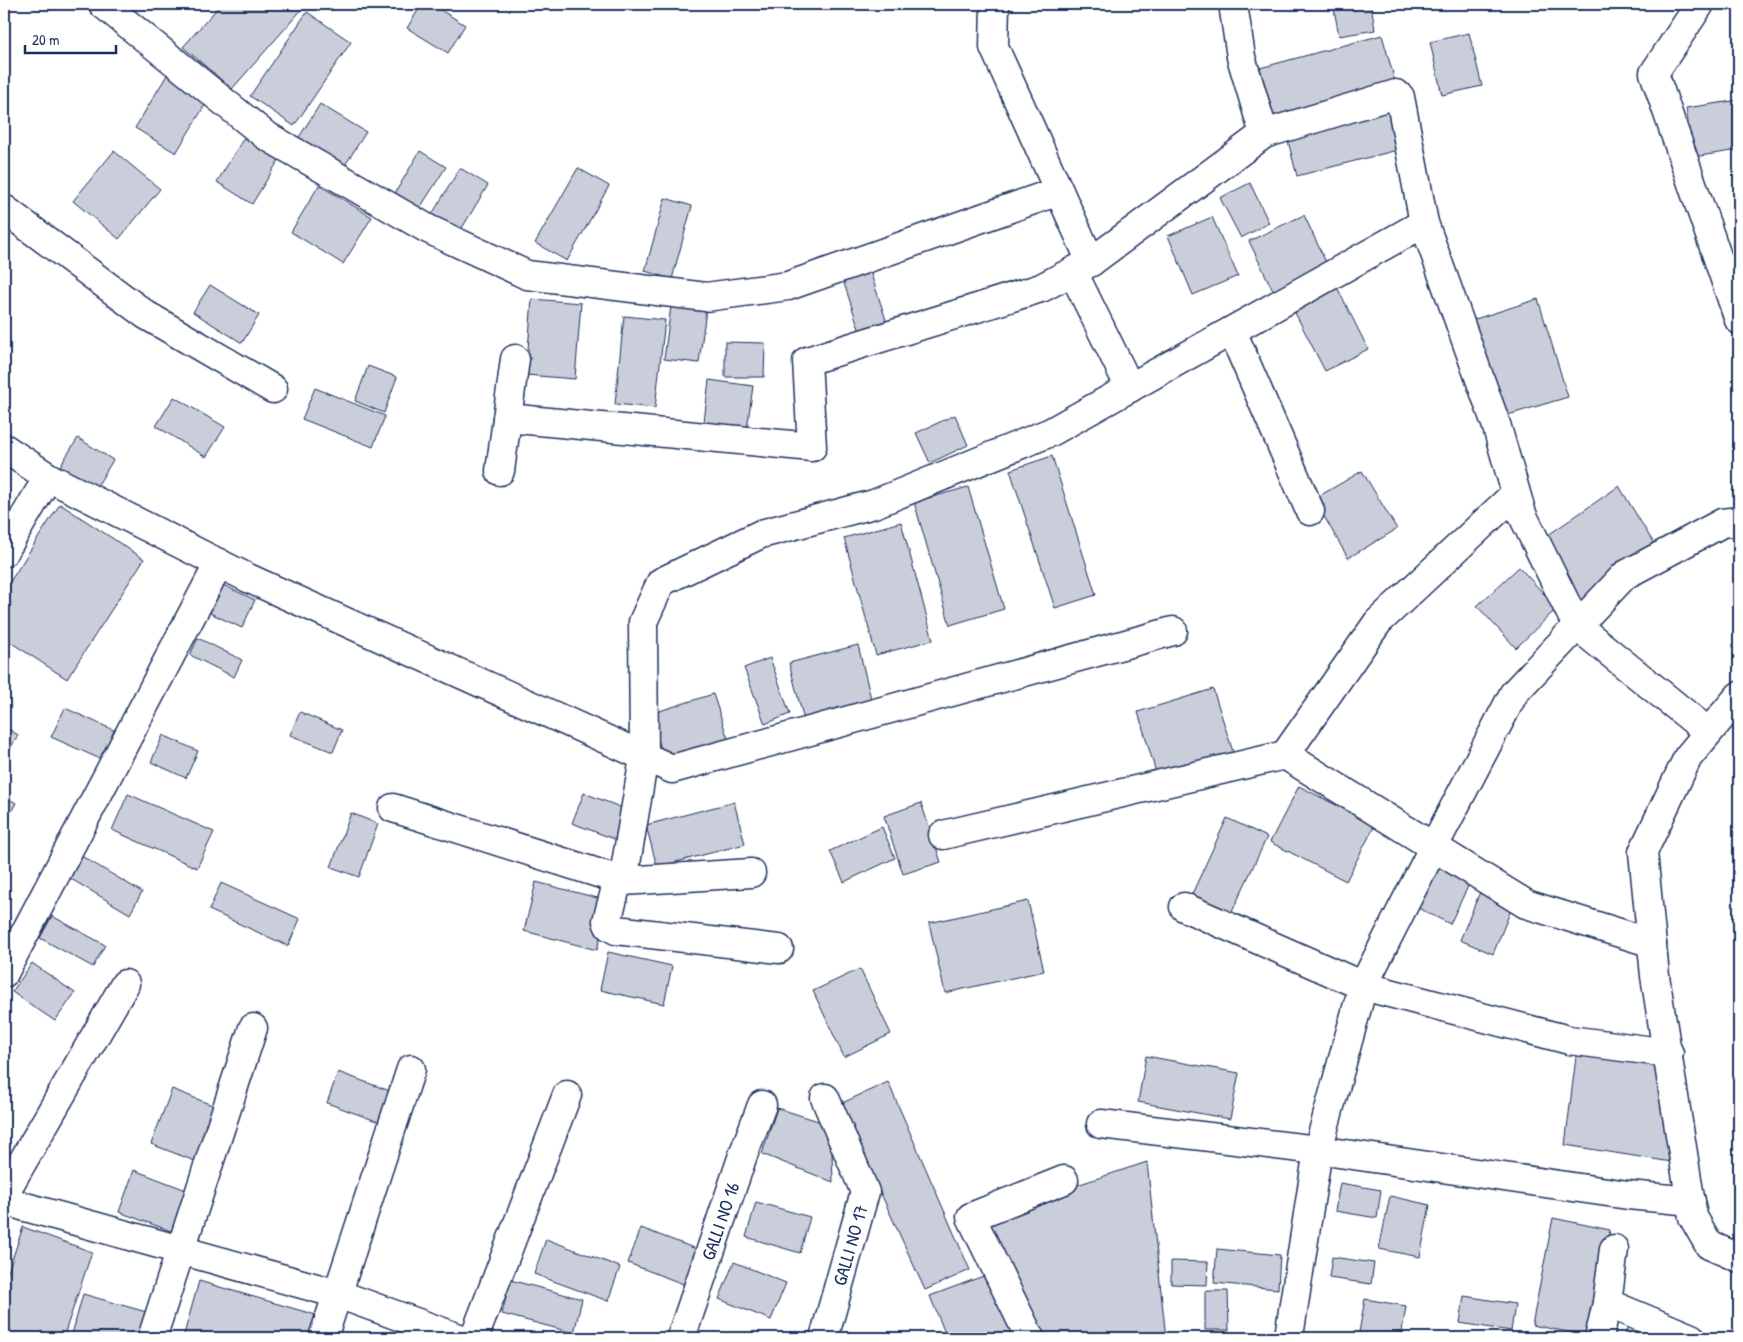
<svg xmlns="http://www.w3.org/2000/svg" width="1743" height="1342" viewBox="0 0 1743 1342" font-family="'Patrick Hand',sans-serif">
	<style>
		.building { fill: #caceda; stroke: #1b2f5e }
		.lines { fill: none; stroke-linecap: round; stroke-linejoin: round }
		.minor-casing { stroke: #1b2f5e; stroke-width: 31 }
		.minor { stroke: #fff; stroke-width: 28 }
		.labels { text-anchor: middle; stroke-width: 4; stroke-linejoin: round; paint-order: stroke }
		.street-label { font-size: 19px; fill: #1b2f5e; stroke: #fff }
	</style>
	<rect width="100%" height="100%" fill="#fff"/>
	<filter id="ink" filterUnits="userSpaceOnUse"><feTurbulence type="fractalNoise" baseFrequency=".02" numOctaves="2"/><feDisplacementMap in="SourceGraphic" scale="10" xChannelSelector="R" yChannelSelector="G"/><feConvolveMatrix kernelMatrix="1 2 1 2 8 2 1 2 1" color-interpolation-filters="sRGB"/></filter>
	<g filter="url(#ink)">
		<!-- building -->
		<g class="building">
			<path d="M221,4H299L303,8L232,89L183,47Z"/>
			<path d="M422,4H431L465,25L448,53L407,28Z"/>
			<path d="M1333,4H1371L1375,30L1339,36Z"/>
			<path d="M307,12L351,42L294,126L250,96Z"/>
			<path d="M1469,33L1482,86L1442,95L1430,42Z"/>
			<path d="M1382,35L1398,92L1276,124L1260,68Z"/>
			<path d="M167,75L208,100L176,153L135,128Z"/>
			<path d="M1739,100V150L1693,157L1686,108Z"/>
			<path d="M320,104L366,132L342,170L296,142Z"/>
			<path d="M1393,104L1405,148L1297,176L1286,133Z"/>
			<path d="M245,136L280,158L252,204L217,182Z"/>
			<path d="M114,151L160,189L119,239L73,201Z"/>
			<path d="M420,151L446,167L420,208L395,193Z"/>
			<path d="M460,168L488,185L459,233L431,216Z"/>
			<path d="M578,168L609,186L567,261L535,243Z"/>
			<path d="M1250,183L1269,223L1241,238L1220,198Z"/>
			<path d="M319,185L372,217L343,264L291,232Z"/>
			<path d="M665,198L692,206L672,279L645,271Z"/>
			<path d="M1304,215L1330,271L1276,297L1249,241Z"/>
			<path d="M1212,217L1238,276L1193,295L1168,236Z"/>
			<path d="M868,265L887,323L860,332L841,274Z"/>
			<path d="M1335,283L1368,349L1325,371L1291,305Z"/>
			<path d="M210,285L259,315L242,343L193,312Z"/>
			<path d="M532,299L581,303L575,379L526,375Z"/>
			<path d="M1538,299L1568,397L1498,418L1469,321Z"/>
			<path d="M671,306L706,310L699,363L664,359Z"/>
			<path d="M624,316L665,320L655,408L615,404Z"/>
			<path d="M725,342L765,343L764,377H725Z"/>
			<path d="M368,366L397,377L384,413L355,401Z"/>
			<path d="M709,380L753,386L746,436L703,430Z"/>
			<path d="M315,388L385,416L373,447L302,419Z"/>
			<path d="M174,397L225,427L206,457L156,426Z"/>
			<path d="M955,415L968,445L930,463L916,433Z"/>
			<path d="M78,438L113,460L96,488L60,466Z"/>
			<path d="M1052,456L1096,595L1055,608L1010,470Z"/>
			<path d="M1362,471L1397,529L1348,558L1314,499Z"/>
			<path d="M1619,486L1656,547L1579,603L1541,540Z"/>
			<path d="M968,487L1004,609L950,625L914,502Z"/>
			<path d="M60,504L144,559L67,679L4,638V591Z"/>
			<path d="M901,522L933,640L876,655L844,538Z"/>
			<path d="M1519,567L1557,608L1516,648L1477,606Z"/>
			<path d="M223,585L255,600L242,628L210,613Z"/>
			<path d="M198,638L242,660L234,677L190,655Z"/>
			<path d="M858,645L872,703L804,720L789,663Z"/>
			<path d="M770,658L790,714L765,724L744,668Z"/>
			<path d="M1213,689L1234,755L1158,779L1138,712Z"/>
			<path d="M713,694L728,739L664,758L650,714Z"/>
			<path d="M65,708L120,733L107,762L51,737Z"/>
			<path d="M300,712L342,730L333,752L290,735Z"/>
			<path d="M4,726L18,735L4,759Z"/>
			<path d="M163,735L198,751L186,778L151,762Z"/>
			<path d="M1299,786L1375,825L1346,881L1270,842Z"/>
			<path d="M584,793L633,812L622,842L572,823Z"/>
			<path d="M128,794L214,832L197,868L112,830Z"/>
			<path d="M4,796L16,803L4,825Z"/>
			<path d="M734,802L745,844L657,867L646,825Z"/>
			<path d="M921,803L941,862L903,874L884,816Z"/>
			<path d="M351,813L378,824L359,877L331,867Z"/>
			<path d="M1227,818L1267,837L1231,914L1191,896Z"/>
			<path d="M882,827L895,858L844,882L830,851Z"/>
			<path d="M78,854L142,892L130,914L66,876Z"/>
			<path d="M1436,860L1472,878L1450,924L1414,906Z"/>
			<path d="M536,882L609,901L597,950L524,931Z"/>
			<path d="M221,883L300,919L288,946L209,910Z"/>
			<path d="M1480,892L1513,905L1493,954L1460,940Z"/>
			<path d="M1028,901L1044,971L945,993L929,923Z"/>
			<path d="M52,916L105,945L93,967L40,938Z"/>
			<path d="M608,952L672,966L664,1004L600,990Z"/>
			<path d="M32,963L75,993L55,1021L12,992Z"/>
			<path d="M860,969L891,1034L844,1057L813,991Z"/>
			<path d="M1577,1049L1666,1060L1678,1163L1565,1145Z"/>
			<path d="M1146,1056L1239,1073L1230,1119L1138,1102Z"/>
			<path d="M338,1072L390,1091L379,1122L327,1103Z"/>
			<path d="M888,1082L970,1270L925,1290L840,1104Z"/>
			<path d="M172,1089L222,1109L200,1163L151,1144Z"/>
			<path d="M777,1108L831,1125L833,1182L762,1154Z"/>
			<path d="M1147,1162L1166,1338H1039L983,1216Z"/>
			<path d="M134,1170L194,1193L179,1234L119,1212Z"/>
			<path d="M1340,1183L1381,1190L1377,1218L1335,1211Z"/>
			<path d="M1390,1196L1430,1205L1420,1257L1379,1249Z"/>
			<path d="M756,1202L810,1217L800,1253L746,1237Z"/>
			<path d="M1553,1218L1610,1230L1589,1336L1532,1325Z"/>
			<path d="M23,1227L92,1252L63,1338H4V1284Z"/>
			<path d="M641,1228L707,1253L694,1288L628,1263Z"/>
			<path d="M546,1239L620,1267L608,1301L534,1274Z"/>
			<path d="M1217,1249L1280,1255L1278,1289L1214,1283Z"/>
			<path d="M1332,1257L1374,1263L1371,1284L1329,1278Z"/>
			<path d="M1171,1261L1208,1262L1207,1285L1171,1284Z"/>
			<path d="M734,1262L786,1283L771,1320L719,1299Z"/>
			<path d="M994,1272L1018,1338H947L930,1296Z"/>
			<path d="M510,1280L582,1299L574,1333L502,1314Z"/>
			<path d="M199,1281L316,1315L309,1338H183Z"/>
			<path d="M1205,1291H1228L1229,1330H1205Z"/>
			<path d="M83,1294L150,1313L143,1338H71Z"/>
			<path d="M1464,1296L1515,1304L1511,1331L1460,1323Z"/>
			<path d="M1365,1299L1406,1306L1401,1338H1358Z"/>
			<path d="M1629,1323L1656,1332L1654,1338H1624Z"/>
		</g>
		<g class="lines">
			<defs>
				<g id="minor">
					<path d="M103,4L265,135L428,229L527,275L706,297L788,286L1059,191"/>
					<path d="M995,4L994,47L1091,262"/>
					<path d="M1700,4L1654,73L1739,320"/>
					<path d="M1264,134L1396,94L1400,97L1424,223L1496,424L1522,514L1577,626L1708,732"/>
					<path d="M4,209L146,315L273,389"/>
					<path d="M1073,272L1130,388"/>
					<path d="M1232,331L1310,511"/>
					<path d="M507,418L812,447L807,361L1041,288L1091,262L1264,134L1241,57L1233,4"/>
					<path d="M4,448L48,477L248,578L672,769L1173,631"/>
					<path d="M500,471L515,359"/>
					<path d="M4,552L48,477"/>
					<path d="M1739,696L1688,757L1643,852L1655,976L1693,1217L1709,1245L1739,1258"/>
					<path d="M1285,755L1378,622L1515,494"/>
					<path d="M393,808L623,881L751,873"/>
					<path d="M943,835L1285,755L1526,904L1652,943"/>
					<path d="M618,880L607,921L609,926L616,930L779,949"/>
					<path d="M623,881L644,758L643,622L661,582L761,534L874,504L1051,432L1424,223"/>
					<path d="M1184,907L1363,986L1569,1040L1669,1053"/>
					<path d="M4,973L219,563"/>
					<path d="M1101,1124L1318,1150L1628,1195L1691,1201"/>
					<path d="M4,1194L125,984"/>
					<path d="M4,1199L22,1206L338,1294L459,1338"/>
					<path d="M1607,1303L1691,1338"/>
					<path d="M1289,1336L1318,1150L1363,986L1434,846L1514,693L1625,575L1722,523L1739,521"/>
					<path d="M152,1338L253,1028"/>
					<path d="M323,1338L411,1069"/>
					<path d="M474,1338L567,1095"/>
					<path d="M681,1338L743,1155L762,1105"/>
					<path d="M824,1338L865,1192L825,1098"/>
					<path d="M1030,1338L971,1217L1064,1180"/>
					<path d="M1599,1338L1607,1303L1614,1249"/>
				</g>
			</defs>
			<!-- minor casing -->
			<use href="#minor" class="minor-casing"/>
			<!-- minor -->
			<use href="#minor" class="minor"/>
		</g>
	</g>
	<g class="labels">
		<!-- street labels -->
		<g class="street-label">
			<text transform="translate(720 1221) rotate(-71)" y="7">GALLI NO 16</text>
			<text transform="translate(850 1245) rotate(-74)" y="7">GALLI NO 17</text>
		</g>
	</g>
	<!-- margin -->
	<rect width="1743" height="1342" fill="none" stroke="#fff" stroke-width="20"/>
	<rect x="10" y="10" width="1723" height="1322" fill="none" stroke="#1b2f5e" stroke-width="2" filter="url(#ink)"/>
	<!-- scale -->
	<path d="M25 45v8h91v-8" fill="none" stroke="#1b2f5e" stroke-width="2.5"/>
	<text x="32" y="45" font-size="15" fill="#1b2f5e" stroke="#ffffff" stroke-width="4" paint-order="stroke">20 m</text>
</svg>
